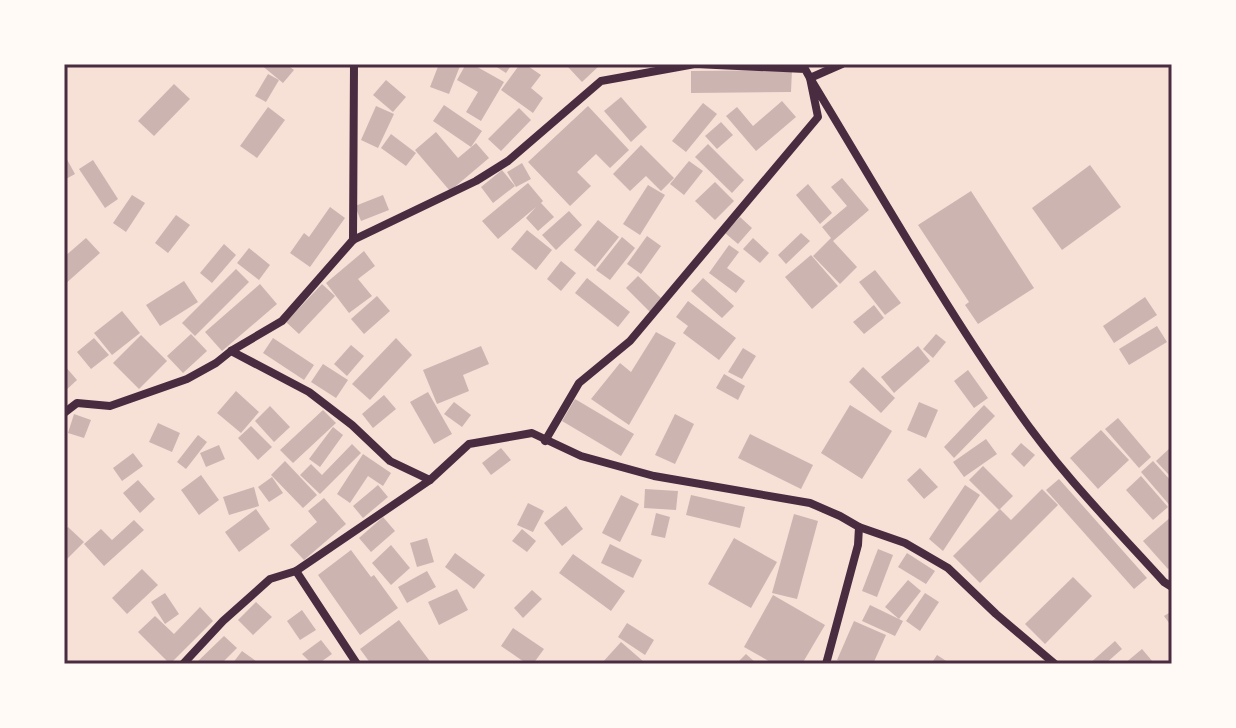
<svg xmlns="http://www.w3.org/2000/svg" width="1236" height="728" viewBox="0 0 1236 728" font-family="'IBM Plex Sans',sans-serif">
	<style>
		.building { fill: #ccb4b1 }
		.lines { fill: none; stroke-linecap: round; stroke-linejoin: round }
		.minor { stroke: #4a2c40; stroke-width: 8 }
		.neatline { fill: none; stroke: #4a2c40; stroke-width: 3 }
	</style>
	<rect width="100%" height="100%" fill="#f7e1d7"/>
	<!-- building -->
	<g class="building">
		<path d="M260,64H286L294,70L283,83Z"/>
		<path d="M439,64H453L460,66L449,94L430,87Z"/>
		<path d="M466,64H472L504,82L481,121L466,112L478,92L457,80Z"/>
		<path d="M492,64H512L506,73Z"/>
		<path d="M520,64H525L541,75L531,88L543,98L533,113L501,90Z"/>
		<path d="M572,64H597L599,66L582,82L568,67Z"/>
		<path d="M792,70L791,92L691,93V71Z"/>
		<path d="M268,74L279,80L266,102L255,96Z"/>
		<path d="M386,80L406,97L393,112L373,95Z"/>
		<path d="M174,84L190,99L154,136L138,121Z"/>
		<path d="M621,97L647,127L631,142L604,111Z"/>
		<path d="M782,101L796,117L756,151L726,116L737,107L753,126Z"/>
		<path d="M703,103L717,114L686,152L672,141Z"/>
		<path d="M444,105L482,131L471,147L433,121Z"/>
		<path d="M376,106L394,114L378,148L361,140Z"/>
		<path d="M588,106L629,150L610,168L596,154L577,172L591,186L570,206L528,162Z"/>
		<path d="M268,107L285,120L257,158L240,146Z"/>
		<path d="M519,108L531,120L501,151L488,139Z"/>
		<path d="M721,122L733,135L717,149L705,136Z"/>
		<path d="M436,132L458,158L476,143L489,158L450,191L415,150Z"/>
		<path d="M391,134L416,153L406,166L381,148Z"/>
		<path d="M708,144L744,180L732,193L695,157Z"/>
		<path d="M641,145L674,178L661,191L646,176L630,191L613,174Z"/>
		<path d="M64,154L75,174L64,180Z"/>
		<path d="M93,160L118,199L105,208L79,169Z"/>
		<path d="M689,161L703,171L684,195L670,184Z"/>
		<path d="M522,163L531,179L516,187L507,172Z"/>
		<path d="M1090,165L1121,207L1062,250L1032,208Z"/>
		<path d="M502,170L515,186L493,203L481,187Z"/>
		<path d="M842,178L869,210L833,241L857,267L840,284L813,256L831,238L822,227L847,206L831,187Z"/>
		<path d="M715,182L734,201L715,220L695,201Z"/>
		<path d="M528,183L543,201L541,203L554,217L538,231L526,218L536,207L498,239L482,221Z"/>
		<path d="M808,184L832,213L820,224L796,195Z"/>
		<path d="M648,185L665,195L640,235L623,224Z"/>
		<path d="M971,191L1034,288L978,324L965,305L969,302L918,225Z"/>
		<path d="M132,195L145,203L126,232L113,223Z"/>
		<path d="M383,195L389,210L361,221L355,206Z"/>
		<path d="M330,207L345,218L310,267L290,253L304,233L309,237Z"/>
		<path d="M569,211L582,225L556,250L542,235Z"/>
		<path d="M176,215L190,225L168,253L155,243Z"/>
		<path d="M740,217L752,228L738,244L725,233Z"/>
		<path d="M598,220L619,237L595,267L574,250Z"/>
		<path d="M527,230L552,250L536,270L511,249Z"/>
		<path d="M801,233L810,241L786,264L778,255Z"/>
		<path d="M647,236L661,246L641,274L627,264Z"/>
		<path d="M622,237L635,248L610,280L596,270Z"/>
		<path d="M86,238L100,253L64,285V257Z"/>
		<path d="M753,238L769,253L760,263L743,249Z"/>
		<path d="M224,244L236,255L212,283L200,273Z"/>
		<path d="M729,245L739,252L727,268L745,281L736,293L709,273Z"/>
		<path d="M249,248L270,265L259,280L237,263Z"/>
		<path d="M364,251L375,266L358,279L372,296L349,313L326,283Z"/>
		<path d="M811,255L838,286L812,309L785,277Z"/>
		<path d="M561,261L576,273L561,291L547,279Z"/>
		<path d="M236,269L249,282L195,336L182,323Z"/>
		<path d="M875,270L901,303L885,315L859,282Z"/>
		<path d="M638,276L662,299L650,312L626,288Z"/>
		<path d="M587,278L630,312L618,327L575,293Z"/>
		<path d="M703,278L734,306L722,318L691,291Z"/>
		<path d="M184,281L198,302L160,326L146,305Z"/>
		<path d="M260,284L277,304L222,351L205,332Z"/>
		<path d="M322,284L335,296L299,334L286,322Z"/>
		<path d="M377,296L390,311L364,334L351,319Z"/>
		<path d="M1145,297L1157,315L1114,343L1103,326Z"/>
		<path d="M688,301L736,338L719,360L683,333L688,326L676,317Z"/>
		<path d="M874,305L884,318L864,334L853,322Z"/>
		<path d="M122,311L140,333L112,355L94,333Z"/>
		<path d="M1157,326L1167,342L1129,365L1119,349Z"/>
		<path d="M656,332L676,343L629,425L591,399L620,363L631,372Z"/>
		<path d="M191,334L207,351L183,373L167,356Z"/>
		<path d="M936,334L946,342L933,358L923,349Z"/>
		<path d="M141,335L167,361L139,389L113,363Z"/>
		<path d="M94,338L109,355L91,369L77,352Z"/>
		<path d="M273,338L314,365L304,380L263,353Z"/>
		<path d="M396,338L412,355L370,400L352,384Z"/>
		<path d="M351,345L364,356L347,376L334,364Z"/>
		<path d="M481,346L489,364L463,375L469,391L437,404L423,370Z"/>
		<path d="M918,346L930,361L894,393L881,377Z"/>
		<path d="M743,348L756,356L742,379L728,372Z"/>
		<path d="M323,364L348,380L336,398L311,382Z"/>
		<path d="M64,365L77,380L64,392Z"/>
		<path d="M863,367L895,398L881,413L849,382Z"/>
		<path d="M968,370L988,398L974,408L954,381Z"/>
		<path d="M724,374L745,386L738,400L716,388Z"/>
		<path d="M236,391L259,412L241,433L217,413Z"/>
		<path d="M428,392L452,434L434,444L410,402Z"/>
		<path d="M384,395L396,409L373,428L362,414Z"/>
		<path d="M575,399L634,434L621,456L562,421Z"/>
		<path d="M454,402L471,415L462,427L444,414Z"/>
		<path d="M919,402L938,410L926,438L907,430Z"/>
		<path d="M850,405L892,431L862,479L821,453Z"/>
		<path d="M984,405L995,416L954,458L944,447Z"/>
		<path d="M270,406L290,427L274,442L255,421Z"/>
		<path d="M323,410L336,423L293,463L280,450Z"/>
		<path d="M74,414L91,420L84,438L68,433Z"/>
		<path d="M675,414L694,424L675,464L655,455Z"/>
		<path d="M1118,418L1151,457L1139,468L1105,429Z"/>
		<path d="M158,423L180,433L172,452L149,442Z"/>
		<path d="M251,426L272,447L258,460L238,438Z"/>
		<path d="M333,427L343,435L320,467L309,459Z"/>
		<path d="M1101,430L1129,460L1098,489L1070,458Z"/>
		<path d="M750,434L813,465L801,489L738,458Z"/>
		<path d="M198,435L207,442L186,469L177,462Z"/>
		<path d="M986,439L997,454L964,477L953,462Z"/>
		<path d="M1021,443L1035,455L1024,467L1011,454Z"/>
		<path d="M352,444L361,453L320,494L300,475L311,464L322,475Z"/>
		<path d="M219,445L225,459L206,467L200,453Z"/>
		<path d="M1172,446V472L1169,475L1156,461Z"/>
		<path d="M501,448L511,460L491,475L482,463Z"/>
		<path d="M133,453L143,466L122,481L113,468Z"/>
		<path d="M363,454L391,473L383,486L368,476L350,503L337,494Z"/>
		<path d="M285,461L317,495L303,508L271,475Z"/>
		<path d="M1153,461L1172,482V508L1141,472Z"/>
		<path d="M983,466L1013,496L999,510L969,480Z"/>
		<path d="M920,468L938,487L924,499L907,480Z"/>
		<path d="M201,475L219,500L199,515L181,490Z"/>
		<path d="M1141,476L1168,507L1153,520L1126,490Z"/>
		<path d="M272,477L283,493L269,502L258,487Z"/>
		<path d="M1059,479L1147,578L1134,589L1046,490Z"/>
		<path d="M138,480L155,499L140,513L123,493Z"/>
		<path d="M378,485L388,497L363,518L353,506Z"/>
		<path d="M965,485L980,495L943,551L929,539Z"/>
		<path d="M254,487L259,506L229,515L223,497Z"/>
		<path d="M645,489L678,491L676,510L644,508Z"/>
		<path d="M1042,489L1058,505L980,583L953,556L1000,509L1011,520Z"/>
		<path d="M621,495L639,504L620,542L602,533Z"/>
		<path d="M691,495L745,507L740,528L686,515Z"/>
		<path d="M324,498L346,524L304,560L290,545L317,522L308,511Z"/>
		<path d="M528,503L544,511L533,532L517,525Z"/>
		<path d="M566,506L583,529L562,546L544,523Z"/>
		<path d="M256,509L270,529L239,552L225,532Z"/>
		<path d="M656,513L670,517L665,538L651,535Z"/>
		<path d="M794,514L818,521L797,599L772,593Z"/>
		<path d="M1172,516V566L1168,569L1143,541Z"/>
		<path d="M383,517L395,531L371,552L359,538Z"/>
		<path d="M134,520L144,530L104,566L84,544L101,529L112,540Z"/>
		<path d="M68,527L84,542L64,562V531Z"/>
		<path d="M522,529L536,541L527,552L512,541Z"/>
		<path d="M427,538L434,562L417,567L410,543Z"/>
		<path d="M734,538L777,562L751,608L708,584Z"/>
		<path d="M610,544L642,560L633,578L601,563Z"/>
		<path d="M391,545L410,568L391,585L372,563Z"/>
		<path d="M878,549L893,555L877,597L862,591Z"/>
		<path d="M351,550L371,577L374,575L398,608L360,635L318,575Z"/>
		<path d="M455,553L485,575L474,589L445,567Z"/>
		<path d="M907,553L935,571L926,584L898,567Z"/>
		<path d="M573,554L625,591L611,611L559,573Z"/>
		<path d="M142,569L158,585L127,614L112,598Z"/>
		<path d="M427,571L436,587L407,603L398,587Z"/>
		<path d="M1073,577L1092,596L1045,644L1025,624Z"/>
		<path d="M908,580L921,591L899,619L885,607Z"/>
		<path d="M457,589L468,610L439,625L428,602Z"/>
		<path d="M532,590L542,599L523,618L514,608Z"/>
		<path d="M165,593L179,614L165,624L151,602Z"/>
		<path d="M925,593L939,602L920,631L906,621Z"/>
		<path d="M773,595L825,625L802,664H774L744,647Z"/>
		<path d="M256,602L272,617L253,635L238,620Z"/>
		<path d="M870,605L903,621L895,636L862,621Z"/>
		<path d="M200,607L213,621L170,664L138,632L155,616L174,634Z"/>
		<path d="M302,610L316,630L300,640L287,621Z"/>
		<path d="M1172,611V627L1164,616Z"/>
		<path d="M399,620L432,664H371L360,649Z"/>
		<path d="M854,621L886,635L873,664H847L837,660Z"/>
		<path d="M627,623L654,640L645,655L618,637Z"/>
		<path d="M513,628L544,649L533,664H527L501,646Z"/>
		<path d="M224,636L237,648L221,664H195Z"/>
		<path d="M321,640L332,654L318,664H312L302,654Z"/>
		<path d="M1115,641L1122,649L1105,664H1089Z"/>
		<path d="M621,642L644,662L642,664H601Z"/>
		<path d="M1142,649L1153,662L1151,664H1124Z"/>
		<path d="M242,651L260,664H232Z"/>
		<path d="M746,654L757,664H736Z"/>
		<path d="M937,655L951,664H931Z"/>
	</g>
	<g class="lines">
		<!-- minor -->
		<g class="minor">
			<path d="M353,240L354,64"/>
			<path d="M231,351L309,392L352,425L390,461L430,480"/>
			<path d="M64,413L77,403L110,406L187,379L216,363L231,351L282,321L353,240L476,181L508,161L601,81L695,64L805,69L810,78L842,64"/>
			<path d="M545,441L579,383L630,341L818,117L810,78C877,188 941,301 1015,407C1058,470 1113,526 1164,582L1172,587"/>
			<path d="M859,527L905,543L948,568L996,614L1055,664"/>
			<path d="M296,571L357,664"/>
			<path d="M183,664L223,621L270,579L296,571L430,480L469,444L532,433L581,456L654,476L810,503L840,516L859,527L858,545L826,664"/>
		</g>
	</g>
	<!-- border -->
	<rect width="1236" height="728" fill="none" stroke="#fffaf5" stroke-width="132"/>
	<rect x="66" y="66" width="1104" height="596" class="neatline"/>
</svg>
